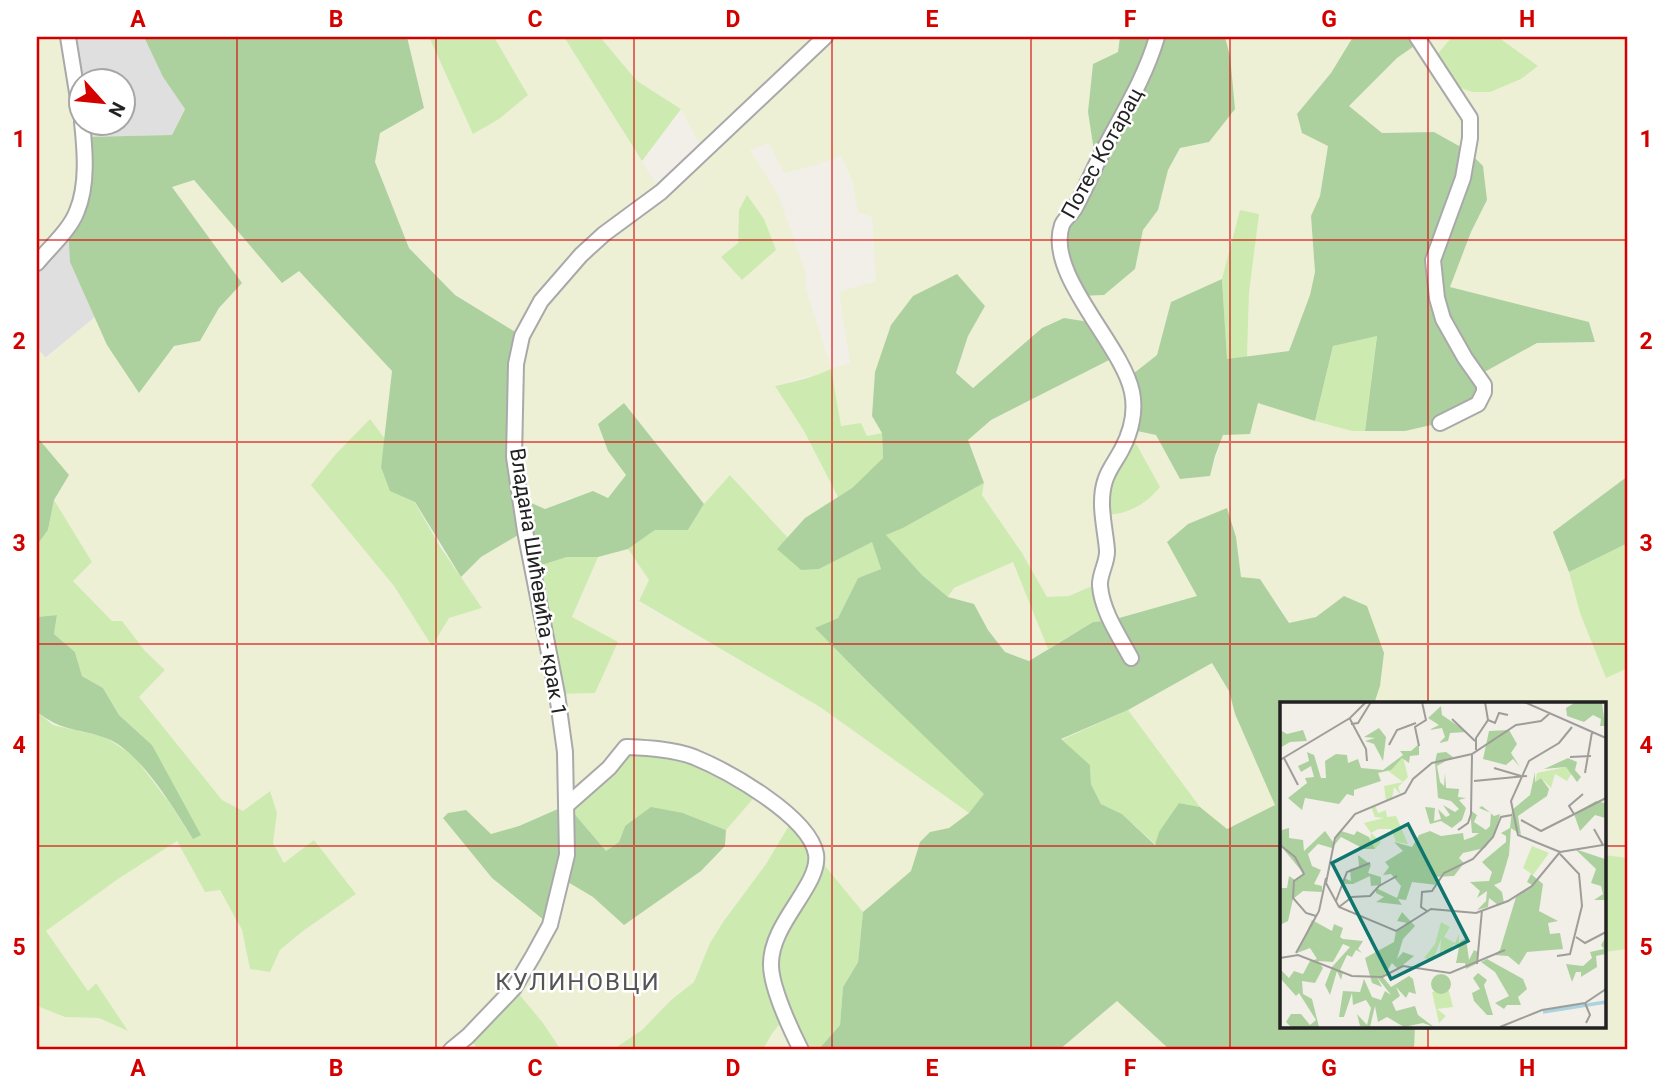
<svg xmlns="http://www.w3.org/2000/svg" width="1665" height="1087" viewBox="0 0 1665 1087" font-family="Roboto,sans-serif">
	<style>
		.residential { fill: #e0dfdf }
		.farmland { fill: #eef0d5; fill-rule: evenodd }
		.grass { fill: #cdebb0 }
		.forest { fill: #add19e; fill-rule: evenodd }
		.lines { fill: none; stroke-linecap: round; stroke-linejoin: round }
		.minor-casing { stroke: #a9a9a9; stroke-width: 18 }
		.minor { stroke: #fff; stroke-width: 14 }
		.grid { fill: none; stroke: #d40000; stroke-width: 2; stroke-opacity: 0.55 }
		.labels { text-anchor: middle; stroke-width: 5; stroke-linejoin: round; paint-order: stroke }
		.street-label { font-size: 21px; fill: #222; stroke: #fff }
		.quarter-label { font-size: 24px; letter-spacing: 2px; fill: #555; stroke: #fff }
		.inset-river { fill: none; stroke: #aad3df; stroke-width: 3.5 }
		.inset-road { fill: none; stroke: #9f9d99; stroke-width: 2 }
		.view { fill: #0f766e; fill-opacity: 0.15; stroke: #0f766e; stroke-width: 3.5 }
		.inset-edge { fill: none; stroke: #222; stroke-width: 3.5 }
		.neatline { fill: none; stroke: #d40000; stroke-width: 2.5 }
		.grid-label { font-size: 23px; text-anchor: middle; font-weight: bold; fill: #d40000 }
	</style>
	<rect width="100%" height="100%" fill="#f2efe9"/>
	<!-- residential -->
	<g class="residential">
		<path d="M68,37H144L163,77L185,108L172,135L83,137L82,123L122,122V80H80Z"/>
		<path d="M68,226L88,300L95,317L45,358L37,348V263Z"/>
	</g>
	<!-- farmland -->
	<g class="farmland">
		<path d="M37,37H68L80,105L77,211L37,263Z"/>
		<path d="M407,37H429L473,134L528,94L494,37H564L661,192L703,151L681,109L637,81L600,37H807L813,47L825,37H1120L1118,52L1088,112L1096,164L1104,295L1135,269L1143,230L1158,210L1168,170L1180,148L1209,142L1230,56L1225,37H1353L1331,73L1297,114L1302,133L1328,145L1320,196L1311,216L1315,272L1310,295L1289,351L1247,357L1249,293L1241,210L1222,279L1171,302L1157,355L1129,377L1180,479L1210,476L1223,435L1258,403L1352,431H1405L1440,423L1478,375L1537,343L1595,342L1589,322L1449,287L1471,232L1487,201L1434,132L1382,133L1349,106L1397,58L1419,42L1417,37H1452L1433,59L1538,66L1498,37H1628V476L1554,533L1569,572L1580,613L1606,677L1628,668V858L1604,855V704H1374L1380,686L1373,626L1367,606L1344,596L1316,617L1289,623L1278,603L1241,577L1236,537L1227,508L1218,513L1198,596L1111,620L1099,583L1069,596L1047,598L1022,553L982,495L984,483L967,440L991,420L1117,356L1064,318L1041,328L973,388L956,374L968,336L984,306L872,416L882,433L867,436L841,426L816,376H808L775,386L804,431L838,497L805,518L788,538L731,475L704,504L624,403L608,451L626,475L607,498H570L545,509L520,498L522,336L455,295L409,248L375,162L380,133L424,108ZM769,143L784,173L816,165L841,156L852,180L858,212L872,217L876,281L839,292L850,363L831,368L805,285L806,273L778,195L750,150ZM747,196L742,279L738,243L739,210Z"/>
		<path d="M194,180L281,282L299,270L392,371L385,439L369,420L394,586L432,645L449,618L481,608L461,577L481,557L525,531L572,618L598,557L628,549L650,580L639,602L820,707L969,813L949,828L930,832L920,842L911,871L863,912L816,855L794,818L766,864L723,922L710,943L694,982L671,1000L642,1030L612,1050H561L543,1023L469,1036L478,1050H37V1006L65,1017L99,1018L126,1030L95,983L88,991L46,931L118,879L177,841L205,891L220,890L242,930L250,969L270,972L280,950L303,931L356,894L334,867L285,864L273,843L277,813L269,791L243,811L222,800L139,697L165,670L145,651L122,622L112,621L73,581L92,562L54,500L68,475L37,437V348L46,358L95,317L107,345L174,346L200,341L219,308L242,283L172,187ZM758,793L726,830L725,847L624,925L593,897L561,878H492L444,818L491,834L519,826L567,805Z"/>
		<path d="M1013,561L1048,649L1029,661L1005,652L988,630L949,597L954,589Z"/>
		<path d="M1212,663L1229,691L1235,714L1275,805L1227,829L1200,807L1128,710Z"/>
		<path d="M1628,949V1050H1414L1415,1026H1604V952Z"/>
		<path d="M1117,1001L1170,1050H1059Z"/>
		<path d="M785,1016L801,1050H763L771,1035Z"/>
	</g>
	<!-- grass -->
	<g class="grass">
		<path d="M429,37H494L528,95L499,119L473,134Z"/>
		<path d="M564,37H600L637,81L681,109L642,161Z"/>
		<path d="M1452,37H1498L1538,66L1521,79L1490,92H1472L1450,84L1433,59Z"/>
		<path d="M747,195L764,219L776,250L742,280L721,257L738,243L739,210Z"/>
		<path d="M1240,210L1259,214L1249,293L1247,357L1227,360L1222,279Z"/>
		<path d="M1377,335L1365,431H1352L1315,421L1333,346Z"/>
		<path d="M831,369L841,426L861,423L867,436L882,433L883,458L852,488L838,497L804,431L775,386C793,382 815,377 831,369Z"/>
		<path d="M370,419L385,439L381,467L414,501L441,548L482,608L449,618L432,646L394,586L311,485L335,455Z"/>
		<path d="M1128,429L1160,487C1145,505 1127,515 1103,515L1102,501Z"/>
		<path d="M730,475L788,538L777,549L819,569L872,541L881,569L858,578L838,618L816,628L868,682L985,794L969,813L820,707L639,601L649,580L628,549L655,530H688L704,504Z"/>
		<path d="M984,483L982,495L1022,553L1047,597L1069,596L1099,583L1111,620L1093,622L1048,649L1013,562L954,588L948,597L922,575L885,535L903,528Z"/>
		<path d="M54,500L92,562L73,581L112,621H122L145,651L165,670L139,697L222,800L243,811L270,791L277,813L273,843L284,863L314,840L356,894L303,931L280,950L270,972L250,969L242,930L220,890L205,892L177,841L118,879L46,931L88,991L96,983L128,1031L99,1018L65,1017L37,1006V921L40,919L37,914V712L53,725L105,737L134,756L171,805L192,838L152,745L119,715L103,688L82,676L75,652L54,634L57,615L37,617V545L48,530Z"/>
		<path d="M1628,543V668L1606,678L1580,613L1569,572Z"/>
		<path d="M567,557H598L572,617L618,642L595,693L557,694L532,568Z"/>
		<path d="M1128,710L1200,807L1179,803L1156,845L1122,814L1101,804L1091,784L1090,765L1061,740Z"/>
		<path d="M626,747L693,757L758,793L726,830L683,813L625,826L619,842L606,851L567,805Z"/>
		<path d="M794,817L816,855L863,912L858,962L843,987L840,1025L818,1050H801L785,1017L771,1035L763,1050H612L642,1030L671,1000L694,982L710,943L723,922L766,864Z"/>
		<path d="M1604,855L1628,858V949L1604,952Z"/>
		<path d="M514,988L543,1023L561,1050H478L468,1036Z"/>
	</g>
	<!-- forest -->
	<g class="forest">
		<path d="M144,37H407L424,108L380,133L375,162L409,248L455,295L522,336L520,498L545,509L593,491L608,498L626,475L608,451L598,424L624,403L704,504L688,530H655L628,549L598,557H567L532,568L525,531L481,557L461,577L415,502L390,491L381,467L392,371L299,271L282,283L194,180L172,187L242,283L219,308L200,341L174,346L139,393L107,345L70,262L68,226L78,210L83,137L172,135L185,109L163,77Z"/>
		<path d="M1120,37H1225L1230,56L1235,109L1209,142L1180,148L1168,170L1158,210L1143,230L1135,269L1104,295L1079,296L1061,239L1096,164L1088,112L1093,64L1118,52Z"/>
		<path d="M1353,37H1417L1420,42L1397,58L1349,106L1382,133L1434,132L1468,151L1483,166L1487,200L1471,232L1450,287L1589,322L1595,342L1537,343L1479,375L1484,392L1440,423L1405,431H1365L1377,336L1333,346L1315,421L1258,403L1250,434L1223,435L1215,456L1210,476L1180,479L1156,435L1128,429L1129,377L1157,355L1171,302L1222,279L1227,359L1289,351L1310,295L1315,272L1311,216L1320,196L1328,146L1302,133L1297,114L1331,73Z"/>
		<path d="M957,274L985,306L968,336L956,373L973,388L1042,328L1064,318L1096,323L1117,356L991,420L968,440L984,483L903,528L886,535L922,575L948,597L974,604L988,630L1005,652L1029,661L1093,622L1112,620L1197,596L1167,542L1188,524L1227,508L1236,537L1241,577L1260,579L1289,623L1316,617L1344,596L1367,606L1384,653L1380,686L1374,704H1282V1026H1415L1414,1050H1170L1117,1001L1059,1050H818L840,1025L843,987L858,962L863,912L911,871L920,842L930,832L949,828L969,813L984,794L868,682L815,628L838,618L858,578L881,569L872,542L819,569L801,570L777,549L805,518L852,488L883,458L882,433L872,416L875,372L891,325L913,296ZM1212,663L1229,691L1235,714L1275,805L1227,829L1200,807L1179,803L1159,832L1155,845L1122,814L1101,804L1091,784L1090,765L1061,739L1128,710Z"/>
		<path d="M37,437L69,475L54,500L48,530L37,545Z"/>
		<path d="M1628,476V543L1569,572L1553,532Z"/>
		<path d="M57,615L54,634L75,652L82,676L103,688L119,715L152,745L201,835L193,839C174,809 138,747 103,737C75,728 62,731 37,712V617Z"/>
		<path d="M567,805L606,851L619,842L625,826L651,807L683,813L726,830L725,846L701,871L624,925L593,897L561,878L550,925L492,878L443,818L448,813L466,810L491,834L519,826Z"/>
	</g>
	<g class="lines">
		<defs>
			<g id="minor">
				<path d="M68,37L80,111"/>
				<path d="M1417,37L1470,118V138L1463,178L1433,260L1437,298L1443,319L1465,358L1484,385V392L1478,404L1440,423"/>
				<path d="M37,263C50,247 70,230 77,211C88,185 85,150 82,122"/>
				<path d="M1131,658C1119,636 1102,611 1100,586C1099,574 1108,562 1107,550C1105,527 1098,503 1105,481C1108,470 1117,459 1122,449C1131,432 1136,411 1132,392C1122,344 1045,274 1062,225C1064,219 1072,214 1075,208C1085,190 1093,170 1103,151C1123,113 1145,78 1157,37"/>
				<path d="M567,805L609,768L626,747C648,748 673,749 694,757C728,771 809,816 816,854C821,885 770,923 771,965C771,987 791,1030 801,1050"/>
				<path d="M451,1050L468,1036L514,988L533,956L550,925L567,855L565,752L557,694L525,531L514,457L516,364L522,336L541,301L581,255L604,234L661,192L825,37"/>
			</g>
		</defs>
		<!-- minor casing -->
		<use href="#minor" class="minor-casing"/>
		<!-- minor -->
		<use href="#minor" class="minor"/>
	</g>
	<!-- grid -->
	<path class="grid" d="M237,37V1050M436,37V1050M634,37V1050M832,37V1050M1031,37V1050M1230,37V1050M1428,37V704M37,240H1628M37,442H1628M37,644H1628M37,846H1282M1604,846H1628M1428,1026V1050"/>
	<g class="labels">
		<!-- street labels -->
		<g class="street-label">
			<text transform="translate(1102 153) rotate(-61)" y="7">Потес Котарац</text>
			<text transform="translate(538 582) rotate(81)" y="7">Владана Шићевића - крак 1</text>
		</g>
		<!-- quarter labels -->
		<g class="quarter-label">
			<text x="578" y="990">КУЛИНОВЦИ</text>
		</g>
	</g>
	<!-- overview -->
	<g transform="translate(1280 702)">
		<rect width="326" height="326" fill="#f2efe9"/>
		<path d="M123,55L128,75L118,85L121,93L114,85L112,97L106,99L104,84L123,80L108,69ZM286,65L292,71L287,79L275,72L271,86L261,76L255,80L257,71ZM95,103L98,111L106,108L107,115L116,114L128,142L116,140L111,127H98L91,131L101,140L95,147L90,143L91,131L84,121L104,116L95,115L91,105ZM252,144L269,151L253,173L243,166ZM161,220L170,225L164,235L175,241L179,232V245L174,242L168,251L163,248L160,253L161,237L153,258L144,256L155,242ZM162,289H169L173,305L157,307L166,314L159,321L152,290Z" fill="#cdebb0"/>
		<path d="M296,0H322L325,24H320L321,17L313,13L304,20L287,14L286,6ZM161,4L162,13L187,30L170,31L168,39L159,41L165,35L162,26L149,28L159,23L148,16ZM99,26L106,35L103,59L94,42L85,39L95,36L84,35ZM0,28L7,32L23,28L27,39L10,40L0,46ZM229,28L237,42L231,51L240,65L233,57L226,63L203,57L209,29ZM139,42V53L130,54L129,61L122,56L111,68L98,71L101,79L74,88V94L67,92L59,102L25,96L22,108L8,96L27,81L25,76L34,75L31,64L21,70L18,64L29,59L27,50L34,53L41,76H46L45,59L56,52L67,53L68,61L78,57L81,66L103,68L123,53L120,49H131ZM166,50L173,55L157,64L160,80L164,84L165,71L166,86L179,87L178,95L186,96L179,98L186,106L182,118L172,126L161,119L150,122L145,105L155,106L154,119L161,117L158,107L166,115L170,113L163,103L175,110L179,107L171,99L158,96L155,60L157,51ZM288,56L297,60L295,68L301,75L297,80L286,65L264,67ZM255,70V80L261,76L269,87L267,94L238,114L241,133L231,126L229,153L221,180L214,183L222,190L224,201L218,203L209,196L208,205L197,208L206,199L207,189L197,196L200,189L190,180L209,179L212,170L202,160L226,140V134L221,131L230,126L232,108L250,93ZM316,99L325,101V116L315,113L300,129L294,112ZM202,104L214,114L220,112L215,132L205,146L183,151L179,156L184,161L174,174L155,175L157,183L132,180L126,198L118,197L122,203L96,200L104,195L96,191V186L117,196L121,184L111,172L103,173L109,165L105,160L123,149L114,140L132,145L139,133L150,129L161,134L183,131L184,138L193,135L199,131H192L190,108L197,113L194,120L206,128L210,124L211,111L199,106ZM9,126V136L23,138L24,149L45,129L53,140L61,129L74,133L77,129L89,135L95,147H84L61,135L52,146L38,142L28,152L32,164L41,168L34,182L42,184V190L23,189L13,197L8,219L0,223V186H7L9,174L15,178L24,172L0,143L2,128ZM295,147L325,157V213V198H314L323,192L321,184L311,181L316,167ZM78,153L91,163L88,171L101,175V183L91,184L90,174L73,182H60L64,176L71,179L70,167L79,165ZM251,172L263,182L259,209L278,219L268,221L270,232L280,231L283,247L247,250L239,263L228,254L214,253L220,248L236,195L252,183L247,180ZM122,210L135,224L123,237L117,257L123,250L134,254L118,267L112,261L103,275L111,285L129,274L133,277L136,292L129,290L126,296L116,285L120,294L112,300L116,309L135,304L138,313L154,325L143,321L124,325L107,315L98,320L95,304L90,325L80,324L77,312L87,323L91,306L86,298L73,303L72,291L64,315H59L63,289L80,290L84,277L92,295L101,298L105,289L111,293L97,275L102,285L92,281L85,256L114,240L116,229L127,221L117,219ZM32,218L52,229L54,222L63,226L60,235L63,237L83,239L78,247L82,251L76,248L72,255L67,253L60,268L63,270L61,278L57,269L50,293L45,283L52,265L70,245L63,242L53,260L38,259L43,266L35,281L22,279L23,292L32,297L39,325H11L6,320L11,312H21L30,323L36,318L19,291L16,294L0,276V267L9,276L14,269L23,272L30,259L37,257L30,246L17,251ZM186,236L189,258L194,248L198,250L196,262L186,267L185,261H176L180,240ZM325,236V252L316,254L317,265L301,275V270H296L292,280L286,262L303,264L312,256L310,250L324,247L321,243ZM207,257L243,277L247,287L238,295L241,303H227L224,307L215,301L229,294L215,270L201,260ZM198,271L207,278L204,283L213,313H207L194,299L192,291L200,287L193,276ZM151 282a10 10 0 1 1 20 0a10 10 0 1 1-20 0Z" fill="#add19e"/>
		<path class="inset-river" d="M263,310L326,300"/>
		<path class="inset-road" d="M244,0L326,36M269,12L261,19L236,23L192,52L152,61L133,77L125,91L75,112L55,136L46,181L59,205L116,229L151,207L196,211L228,199L252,184L280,150M70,17L86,47L87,59M172,17L195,39M208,18L215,21L219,11L228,13M71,22L78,21L91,0M109,43L117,28L136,21M139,44L135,25L146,18L142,0M196,48V36L208,18L205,0M290,55L311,54M4,56L18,83M0,58L70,16L86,0M214,66L241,74M305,71L312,30M194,79L247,74M294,112L289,104L303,92M241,118L261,129L326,96M178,128L188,121L191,112L192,53M0,143L15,155L24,172L14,179L13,196L26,211L36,214M280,150L238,133L231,99L249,59L279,41L292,25M280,150L323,143L314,127M56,199L67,170L90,161M59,205L72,195L90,194L99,184L117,174M147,209L141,205L142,190L152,189L164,171L193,157L213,135L221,115L232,113M296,235L305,241L326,230M16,251L39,209L46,176M277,254L290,252L302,204L299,172L280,152M0,256L18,253L72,274L102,275L123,264L170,271L225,248M197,262L202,208M305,301L310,313L306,321M220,325L262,308L305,301L326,287"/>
		<path class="view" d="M128,122L188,239L111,277L52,161Z"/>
		<rect width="326" height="326" class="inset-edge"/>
	</g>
	<!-- border -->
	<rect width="1665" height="1087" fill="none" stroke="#ffffff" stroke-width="77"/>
	<!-- north arrow -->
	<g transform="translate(102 102) rotate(117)"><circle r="33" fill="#ffffff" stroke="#a7a7a7" stroke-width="2"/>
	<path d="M0-5L12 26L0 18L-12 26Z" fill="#d40000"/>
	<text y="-10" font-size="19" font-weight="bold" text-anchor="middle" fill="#222222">N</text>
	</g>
	<rect x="38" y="38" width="1588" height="1010" class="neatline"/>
	<g class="grid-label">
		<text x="138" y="27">A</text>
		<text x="336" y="27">B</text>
		<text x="535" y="27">C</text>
		<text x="733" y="27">D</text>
		<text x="932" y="27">E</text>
		<text x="1130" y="27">F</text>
		<text x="1329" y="27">G</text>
		<text x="1527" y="27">H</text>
		<text x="19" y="147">1</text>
		<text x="1646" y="147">1</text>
		<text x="19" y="349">2</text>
		<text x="1646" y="349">2</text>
		<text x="19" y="551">3</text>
		<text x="1646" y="551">3</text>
		<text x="19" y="753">4</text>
		<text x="1646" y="753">4</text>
		<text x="19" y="955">5</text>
		<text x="1646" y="955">5</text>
		<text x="138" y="1076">A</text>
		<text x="336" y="1076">B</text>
		<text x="535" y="1076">C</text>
		<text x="733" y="1076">D</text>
		<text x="932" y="1076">E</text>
		<text x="1130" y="1076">F</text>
		<text x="1329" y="1076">G</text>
		<text x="1527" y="1076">H</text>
	</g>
</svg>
